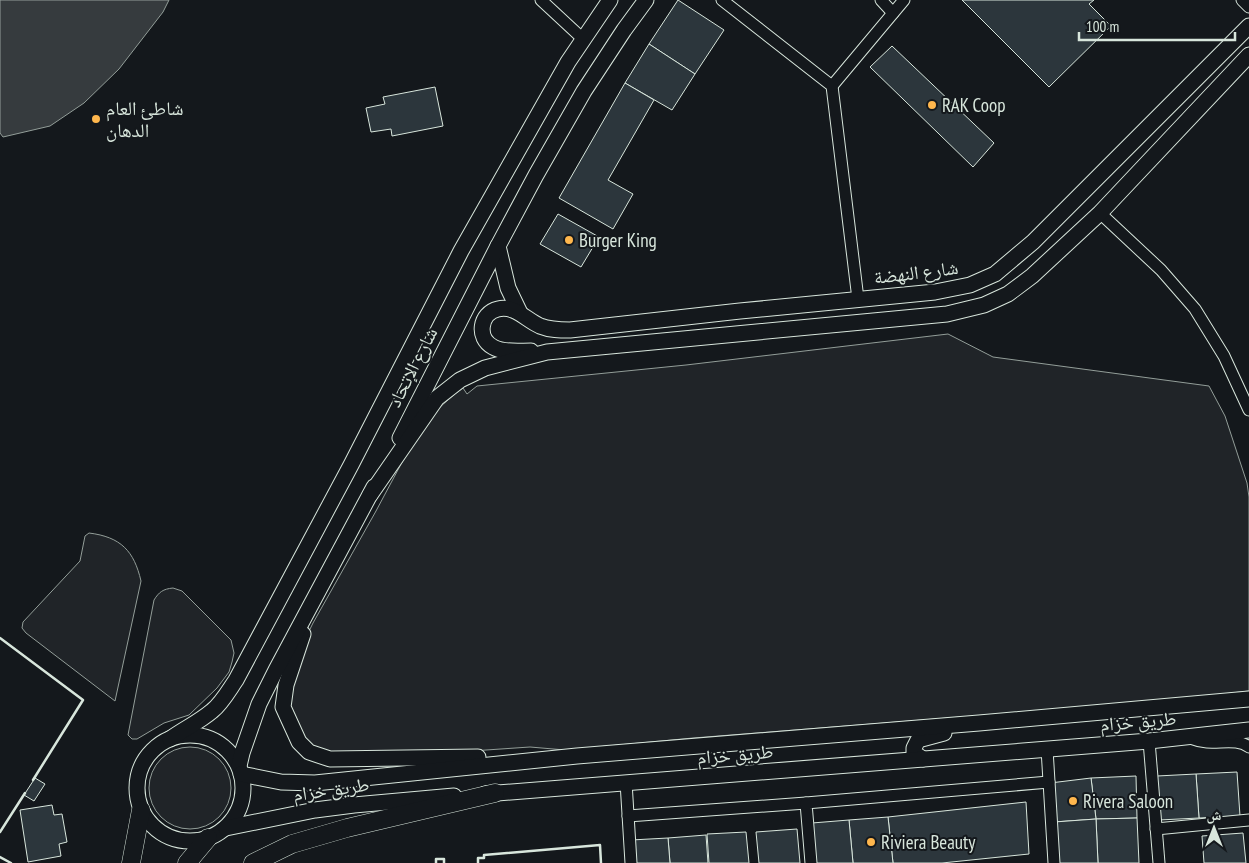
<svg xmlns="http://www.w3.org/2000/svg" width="1249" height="863" viewBox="0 0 1249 863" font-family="'PT Sans Narrow','Noto Naskh Arabic',sans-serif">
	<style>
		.green { fill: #202428; stroke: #939e99 }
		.water { fill: #363b3e; stroke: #939e99 }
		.building { fill: #2c363c; stroke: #d8e6dc }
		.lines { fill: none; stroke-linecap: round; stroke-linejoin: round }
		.minor-casing { stroke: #d8e6dc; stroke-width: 13 }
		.major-casing { stroke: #d8e6dc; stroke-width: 17 }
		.highway-casing { stroke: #d8e6dc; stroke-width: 19 }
		.minor { stroke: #14181c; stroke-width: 11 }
		.major { stroke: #14181c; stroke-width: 15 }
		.highway { stroke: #14181c; stroke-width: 18 }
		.wall { stroke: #d8e6dc; stroke-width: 2.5 }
		.poi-dot { fill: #ffb74d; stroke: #14181c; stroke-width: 2 }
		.labels { text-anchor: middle; stroke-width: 4; stroke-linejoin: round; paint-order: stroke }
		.poi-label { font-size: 19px; fill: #d8e6dc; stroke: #14181c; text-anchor: start }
		.street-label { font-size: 19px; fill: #d8e6dc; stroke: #14181c }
	</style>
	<rect width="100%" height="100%" fill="#14181c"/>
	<!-- green -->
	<g class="green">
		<path d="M948,334L993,357L1209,386L1225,416L1247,483L1249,497V691L1152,702L693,738L565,750L530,747L340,760L290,735L286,678L313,623L376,511L424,421L456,393L463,388L467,394L477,386L686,365Z"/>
		<path d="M89,533C121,537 134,551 141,581L115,701L26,633L22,628L23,622L80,561L85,536Z"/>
		<path d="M173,588L182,591L231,640L234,653L232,662L229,672L217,688L189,715L164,723L137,739H132L128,735L154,600C159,592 163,589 173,588Z"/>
		<circle cx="190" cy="788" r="41"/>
	</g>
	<!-- water -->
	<path class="water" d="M0,0H169L163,12L119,69L84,103L50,126L3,137L0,133Z"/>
	<!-- building -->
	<g class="building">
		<path d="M678,0L724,30L695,74L649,44Z"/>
		<path d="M962,0H1094L1089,4L1111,26L1049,87Z"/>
		<path d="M649,44L695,74L672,110L625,83Z"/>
		<path d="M892,46L994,143L973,167L870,67Z"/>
		<path d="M625,83L654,100L608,180L633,194L613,229L559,198Z"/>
		<path d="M435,87L443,126L392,136L391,129L371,132L366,108L385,104L383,97Z"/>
		<path d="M558,214L599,237L581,267L540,244Z"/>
		<path d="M1237,772L1240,816L1199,818L1196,774Z"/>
		<path d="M1196,774L1199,818L1159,820L1157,776Z"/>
		<path d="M1136,776L1137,818L1096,819L1091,778Z"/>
		<path d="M35,778L45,784L34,801L24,795Z"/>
		<path d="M1091,778L1096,819L1054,822L1050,783Z"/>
		<path d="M1026,802L1029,854L942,863H893L888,817Z"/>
		<path d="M52,805L54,815L62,814L67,842L59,844L61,856L28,862L20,810Z"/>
		<path d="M888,817L893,863H853L849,820Z"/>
		<path d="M1137,818L1139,863H1098L1096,819Z"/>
		<path d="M1096,819L1098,863H1058L1054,822Z"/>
		<path d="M849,820L853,863H814L812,823Z"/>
		<path d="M797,829L800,863H759L756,832Z"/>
		<path d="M746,832L749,863H709L707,834Z"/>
		<path d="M1243,833L1246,863H1204L1202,836Z"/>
		<path d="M706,835L708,863H670L668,838Z"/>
		<path d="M668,838L670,863H634L631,840Z"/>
	</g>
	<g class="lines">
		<defs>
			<g id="minor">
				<path d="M541,0L583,39"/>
				<path d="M722,0L832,86L858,299"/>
				<path d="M881,0L893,13"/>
				<path d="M1242,0L1249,7"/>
				<path d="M832,86L904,0"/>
				<path d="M1100,213L1161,270L1195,309L1224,356L1249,410"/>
				<path d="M1193,739C1212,747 1235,736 1249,747"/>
				<path d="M1149,741L1159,863"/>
				<path d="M1047,749L1054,863"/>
				<path d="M626,782L631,863"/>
				<path d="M628,816L806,803"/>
				<path d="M1156,829L1249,820"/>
				<path d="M811,863L806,803L1049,782"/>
			</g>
			<g id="major">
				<path d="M498,246L508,288L520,313"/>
				<path d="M531,351C519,351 503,353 493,347C476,338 480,313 498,309C515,305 526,320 540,326C550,330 560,330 570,330L740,311L935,292L970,285L995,274L1033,242L1249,26"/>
				<path d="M400,438L498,246L536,175L584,91L624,30L646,0"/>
				<path d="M370,495L437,398L460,380L485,368L547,352L947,314L984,305L1008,294L1032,276L1100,213L1249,55"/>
				<path d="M303,634L286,685L283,707L299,742L309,752L330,759L478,757"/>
				<circle cx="190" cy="788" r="53"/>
				<path d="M170,739C184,729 199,722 212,711C222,703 229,690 236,680L351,465L461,251L568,62L610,0"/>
				<path d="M923,759L914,753V748L918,740L944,733"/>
				<path d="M239,766L242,753L259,704L276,670L374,487"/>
				<path d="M241,774L281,782L315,783L577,756L979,723L1249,699"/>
				<path d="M485,794L1149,741L1249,730"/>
				<path d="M226,828L315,810L354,805L454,796"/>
			</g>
			<g id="highway">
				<path d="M131,863L141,810"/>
				<path d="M187,863L208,838"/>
				<path d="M253,863L292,844L347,828L495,793"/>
			</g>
		</defs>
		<!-- minor casing -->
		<use href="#minor" class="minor-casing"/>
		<!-- major casing -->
		<use href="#major" class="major-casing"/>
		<!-- highway casing -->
		<use href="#highway" class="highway-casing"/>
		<!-- minor -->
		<use href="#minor" class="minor"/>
		<!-- major -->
		<use href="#major" class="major"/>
		<!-- highway -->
		<use href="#highway" class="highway"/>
		<!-- wall -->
		<g class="wall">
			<path d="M0,638L83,700L33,780"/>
			<path d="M0,832L25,793"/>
			<path d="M0,857L11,863"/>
			<path d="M436,863V859H444V863"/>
			<path d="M478,863V858H484V855L600,845L601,863"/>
		</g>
	</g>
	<!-- markers -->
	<g class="poi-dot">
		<circle cx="932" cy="105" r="5"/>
		<circle cx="96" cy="119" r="5"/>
		<circle cx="569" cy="240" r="5"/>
		<circle cx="1073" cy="801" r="5"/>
		<circle cx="871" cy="842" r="5"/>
	</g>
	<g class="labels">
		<!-- poi labels -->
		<g class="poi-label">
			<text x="942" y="112">RAK Coop</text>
			<text x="106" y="115">شاطئ العام<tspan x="106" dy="22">الدهان</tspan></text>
			<text x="579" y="247">Burger King</text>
			<text x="1083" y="808">Rivera Saloon</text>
			<text x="881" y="849">Riviera Beauty</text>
		</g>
		<!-- street labels -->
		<g class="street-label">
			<text transform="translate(916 272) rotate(-7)" y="7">شارع النهضة</text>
			<text transform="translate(412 367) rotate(-63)" y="7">شارع الإتحاد</text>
			<text transform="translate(1138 721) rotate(-5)" y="7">طريق خزام</text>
			<text transform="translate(735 754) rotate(-5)" y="7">طريق خزام</text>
			<text transform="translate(331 789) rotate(-8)" y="7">طريق خزام</text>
		</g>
	</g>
	<!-- north arrow -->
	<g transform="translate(1214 828)" stroke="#14181c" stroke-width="4" paint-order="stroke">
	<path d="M0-4L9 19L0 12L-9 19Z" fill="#d8e6dc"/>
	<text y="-8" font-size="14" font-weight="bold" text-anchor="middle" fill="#d8e6dc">ش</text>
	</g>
	<!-- scale -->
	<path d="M1079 32v8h156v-8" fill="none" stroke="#d8e6dc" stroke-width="2.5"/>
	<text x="1086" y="32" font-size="15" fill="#d8e6dc" stroke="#14181c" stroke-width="4" paint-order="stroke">100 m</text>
</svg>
